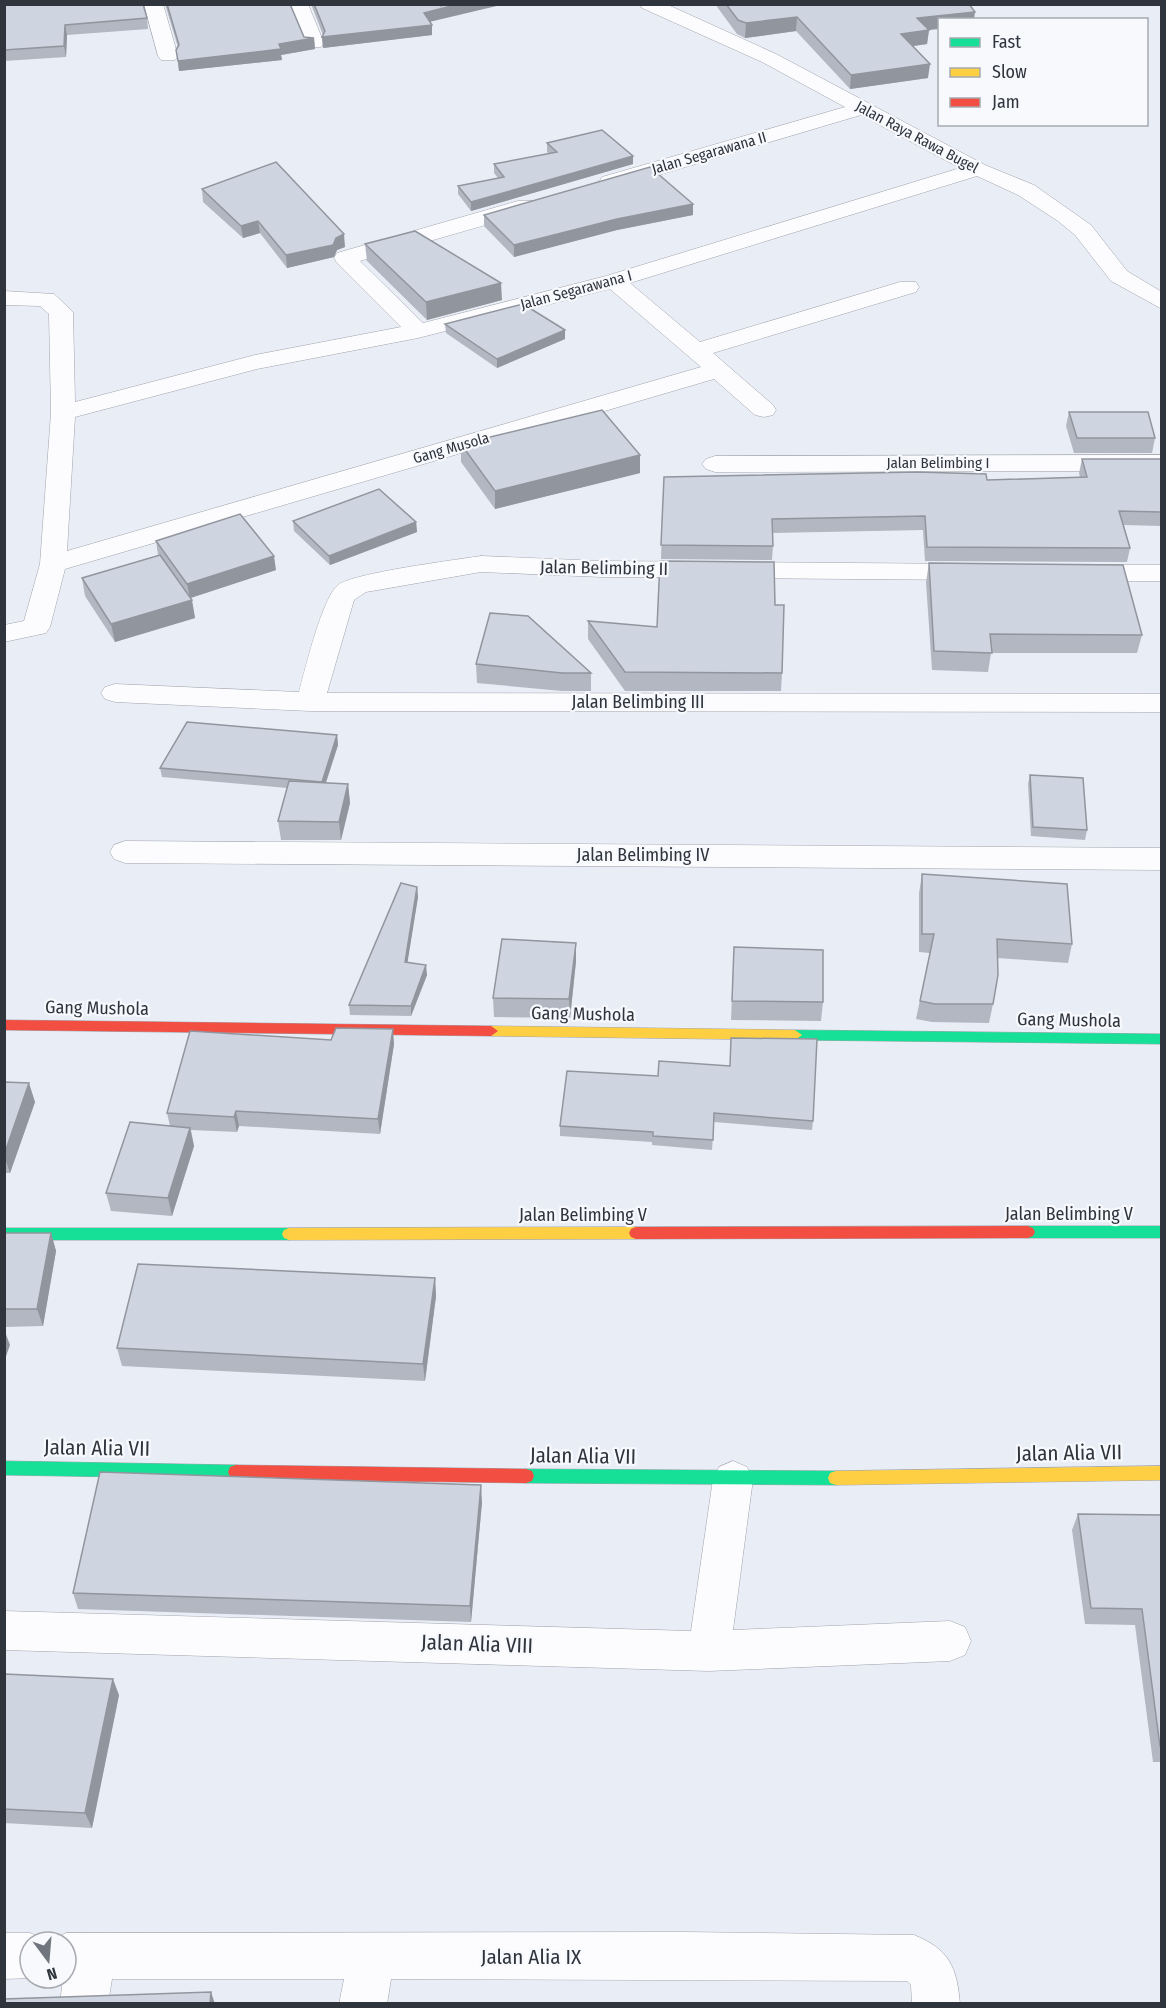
<svg xmlns="http://www.w3.org/2000/svg" width="1166" height="2008" viewBox="0 0 1166 2008" font-family="'Fira Sans Condensed',sans-serif">
	<style>
		.lines { fill: none; stroke-linecap: round; stroke-linejoin: round }
		.street-casing { stroke: #a0a3ab; stroke-width: 1 }
		.fast-casing { stroke: #a0a3ab; stroke-width: 1 }
		.slow-casing { stroke: #a0a3ab; stroke-width: 1 }
		.jam-casing { stroke: #a0a3ab; stroke-width: 1 }
		.street { fill: #fcfcfe; fill-rule: evenodd }
		.fast { fill: #16e098; fill-rule: evenodd }
		.slow { fill: #ffcf43; fill-rule: evenodd }
		.jam { fill: #f24e42; fill-rule: evenodd }
		.wall { fill: #b2b7c1 }
		.shaded-wall { fill: #91959d }
		.building { fill: #cfd5e0; stroke: #91959d; stroke-width: 1.5 }
		.labels { text-anchor: middle; stroke-width: 4.5; stroke-linejoin: round; paint-order: stroke }
		.far-street-label { font-size: 15px; fill: #30343c; stroke: #f7f9fd }
		.street-label { font-size: 18px; fill: #30343c; stroke: #f7f9fd }
		.near-street-label { font-size: 21px; fill: #30343c; stroke: #f7f9fd }
	</style>
	<rect width="100%" height="100%" fill="#e9edf6"/>
	<g class="lines">
		<defs>
			<g id="street">
				<path d="M144,4H163L178,56L175,60H161L158,56Z"/>
				<path d="M289,4H308L324,43L321,47H307Z"/>
				<path d="M640,4H666L776,54L985,165L1034,185L1091,225L1127,271L1162,292V309L1111,281L1075,235L1058,221L1018,195L977,176L630,283L700,342L900,282H916L919,287L916,292L713,353L773,405L776,410L773,415L764,417L755,415L714,379L65,569L50,627L46,633L4,642V625L24,621L40,564L51,413L49,314L40,306L4,305V291L54,294L73,312L75,402L255,355L401,327L337,263L334,258L337,253L518,201H534L537,206L534,211L360,261L423,323L606,276L960,168L861,115L618,187H602L599,182L602,177L845,107L762,62L642,8ZM610,289L701,367L67,551L75,417L257,369L418,338Z"/>
				<path d="M1162,455V471L715,472L706,469L702,464L706,459L715,456Z"/>
				<path d="M481,556L602,561L974,564L983,566L987,572L983,578L974,580L602,577L481,572L366,592L354,600L327,693L1162,694V712L310,711L115,702L105,699L101,693L105,687L115,684L299,692C305,670 322,598 338,585C353,573 455,560 481,556Z"/>
				<path d="M1079,565H1162V581H1079L1070,579L1066,573L1070,567Z"/>
				<path d="M125,841L1162,848V870L125,863L114,859L110,852L114,845Z"/>
				<path d="M733,1461L747,1467L753,1479L733,1630L950,1621L965,1627L971,1641L965,1655L950,1661L709,1671L4,1650V1611L691,1631L713,1479L719,1467Z"/>
				<path d="M683,1932L914,1935C949,1949 957,1967 960,2004H912L911,1985L907,1981L391,1979L387,2004H339L344,1979H112L108,2004H60L63,1978H66V1942H49L66,1933Z"/>
				<path d="M4,1933H30L46,1940L47,1942H30V1978H33L4,1979Z"/>
			</g>
			<g id="fast">
				<path d="M795,1030L1162,1034V1044L795,1040L788,1035Z"/>
				<path d="M1028,1226H1162V1238H1028L1023,1236L1021,1232L1023,1228Z"/>
				<path d="M4,1228H289L294,1230L296,1234L294,1238L289,1240H4Z"/>
				<path d="M4,1461L236,1465L242,1467L244,1472L242,1477L236,1479L4,1475Z"/>
				<path d="M526,1469L836,1471L842,1473L844,1478L842,1483L836,1485L526,1483L520,1481L518,1476L520,1471Z"/>
			</g>
			<g id="slow">
				<path d="M491,1026L795,1030L802,1035L795,1040L491,1036L484,1031Z"/>
				<path d="M636,1227L641,1229L643,1233L641,1237L636,1239L289,1240L284,1238L282,1234L284,1230L289,1228Z"/>
				<path d="M1162,1466V1480L836,1485L830,1483L828,1478L830,1473L836,1471Z"/>
			</g>
			<g id="jam">
				<path d="M4,1020L491,1026L498,1031L491,1036L4,1030Z"/>
				<path d="M1028,1226L1033,1228L1035,1232L1033,1236L1028,1238L636,1239L631,1237L629,1233L631,1229L636,1227Z"/>
				<path d="M236,1465L526,1469L532,1471L534,1476L532,1481L526,1483L236,1479L230,1477L228,1472L230,1467Z"/>
			</g>
		</defs>
		<!-- street casing -->
		<use href="#street" class="street-casing"/>
		<!-- fast casing -->
		<use href="#fast" class="fast-casing"/>
		<!-- slow casing -->
		<use href="#slow" class="slow-casing"/>
		<!-- jam casing -->
		<use href="#jam" class="jam-casing"/>
		<!-- street -->
		<use href="#street" class="street"/>
		<!-- fast -->
		<use href="#fast" class="fast"/>
		<!-- slow -->
		<use href="#slow" class="slow"/>
		<!-- jam -->
		<use href="#jam" class="jam"/>
	</g>
	<!-- wall -->
	<g class="wall">
		<path d="M4,4L147,18L148,29L67,35L66,57L4,61Z"/>
		<path d="M165,4H290L304,37L314,38L315,49L281,55L282,60L179,71L176,50L178,47Z"/>
		<path d="M311,4H438L430,22L432,25V35L323,48L322,37L323,35Z"/>
		<path d="M715,4H969L929,30L927,44L913,46L928,78L850,89L796,31L745,38L737,34Z"/>
		<path d="M547,143L633,164L471,211L458,194V186L498,178L494,173V164L549,154L547,152Z"/>
		<path d="M202,189L345,247L337,250L334,257L287,268L260,233L243,238L203,202Z"/>
		<path d="M693,204V215L617,230L514,257L484,226V215Z"/>
		<path d="M365,244L502,300L427,320L367,261Z"/>
		<path d="M445,324L565,339L497,368L446,333Z"/>
		<path d="M1069,412L1155,438L1152,453H1074L1066,426Z"/>
		<path d="M461,444L640,455V473L495,509L461,462Z"/>
		<path d="M1082,459H1161V526L1124,525L1130,548L1127,562L925,561L923,530L772,533L773,546L772,560L661,559L664,477L987,480L1080,477L1079,473Z"/>
		<path d="M293,521L416,522L417,532L330,565L294,531Z"/>
		<path d="M156,541L276,570L191,598L195,618L115,642L85,596L82,578L158,555Z"/>
		<path d="M929,563L1142,635L1137,653H991L988,672L932,670L926,582Z"/>
		<path d="M775,605L782,673L781,691H625L588,639V621L657,627Z"/>
		<path d="M476,664L591,673V691H562L477,683Z"/>
		<path d="M337,735L338,745L326,783L348,784L350,803L341,840H281L278,821L287,788L162,777L160,768Z"/>
		<path d="M1030,775L1087,830L1085,840L1031,836L1028,784Z"/>
		<path d="M922,874L1072,944L1068,963L997,958L993,1004L989,1023L932,1022L916,1019L930,953L919,952V893Z"/>
		<path d="M417,887L418,897L407,962L427,975L411,1016L350,1015L349,1005Z"/>
		<path d="M734,947L823,1002L821,1021L731,1020Z"/>
		<path d="M576,961L570,1018L494,1017L493,998Z"/>
		<path d="M394,1044L380,1134L239,1126L237,1132L191,1130L194,1146L172,1216L111,1211L106,1193L170,1126L167,1113Z"/>
		<path d="M567,1071L813,1121L812,1130L714,1122L712,1150L652,1145V1142L560,1136V1126Z"/>
		<path d="M4,1082L35,1102L10,1173H4Z"/>
		<path d="M4,1233H51L56,1251L43,1326L4,1327Z"/>
		<path d="M435,1278L436,1296L425,1381L122,1366L117,1348Z"/>
		<path d="M482,1502L471,1622L78,1609L73,1593Z"/>
		<path d="M1078,1514L1161,1515V1762H1153L1135,1625L1085,1624L1072,1530Z"/>
		<path d="M4,1674L119,1695L92,1828L4,1823Z"/>
	</g>
	<!-- shaded-wall -->
	<g class="shaded-wall">
		<path d="M459,4H505L425,23L424,13Z"/>
		<path d="M975,12L974,20H939V29L929,30L927,44L899,48L901,34L917,18Z"/>
		<path d="M797,17L796,31L745,38L746,23Z"/>
		<path d="M65,25L67,35L66,57L64,46Z"/>
		<path d="M432,25V35L323,48L322,37Z"/>
		<path d="M314,38L315,49L281,55L282,60L179,71L178,61Z"/>
		<path d="M930,64L928,78L850,89L851,75Z"/>
		<path d="M633,156V164L471,211V202Z"/>
		<path d="M693,204V215L617,230L514,257V245L617,219Z"/>
		<path d="M258,221L260,233L243,238L241,226Z"/>
		<path d="M344,234L345,247L337,250L334,257L287,268L286,255Z"/>
		<path d="M501,283L502,300L427,320L426,302Z"/>
		<path d="M565,330V339L497,368V359Z"/>
		<path d="M640,455V473L495,509V491Z"/>
		<path d="M416,522L417,532L330,565L329,556Z"/>
		<path d="M274,556L276,570L190,598L187,584Z"/>
		<path d="M192,600L195,618L115,642L111,624Z"/>
		<path d="M337,735L338,745L323,791L322,782Z"/>
		<path d="M348,784L350,803L341,840L339,822Z"/>
		<path d="M417,887L418,897L406,972L405,962Z"/>
		<path d="M576,943V961L570,1018L569,999Z"/>
		<path d="M426,965L427,975L411,1016V1006Z"/>
		<path d="M393,1029L394,1044L380,1134L378,1119Z"/>
		<path d="M29,1083L35,1102L10,1173L4,1155Z"/>
		<path d="M236,1111L239,1126L237,1132L234,1117Z"/>
		<path d="M190,1128L194,1146L172,1216L168,1198Z"/>
		<path d="M51,1233L56,1251L43,1326L37,1309Z"/>
		<path d="M435,1278L436,1296L425,1381L423,1364Z"/>
		<path d="M4,1329L10,1345L4,1362Z"/>
		<path d="M481,1485L482,1502L471,1622L470,1606Z"/>
		<path d="M113,1679L119,1695L92,1828L85,1813Z"/>
		<path d="M211,1992L215,2004H210Z"/>
	</g>
	<!-- building -->
	<g class="building">
		<path d="M4,4H143L147,18L65,25L64,46L4,50Z"/>
		<path d="M167,4H290L304,37L314,38L279,44L281,49L178,61L176,50L179,45Z"/>
		<path d="M314,4H438L441,6L442,4H459L424,13L432,25L322,37L325,31Z"/>
		<path d="M726,4H969L975,12L917,18L929,30L901,34L930,64L851,75L797,17L746,23L738,20Z"/>
		<path d="M602,130L633,156L471,202L458,186L504,177L494,164L557,152L547,143Z"/>
		<path d="M276,162L344,234L336,238L333,245L286,255L258,221L241,226L202,189Z"/>
		<path d="M650,167L693,204L617,219L514,245L484,215Z"/>
		<path d="M415,231L501,283L426,302L365,244Z"/>
		<path d="M523,304L565,330L497,359L445,324Z"/>
		<path d="M602,410L640,455L495,491L461,444Z"/>
		<path d="M1069,412H1148L1155,438H1077Z"/>
		<path d="M1082,459H1161V512L1119,511L1130,548L927,547L925,516L772,519L773,546L661,545L664,477L917,472L986,474L987,480L1087,477Z"/>
		<path d="M379,489L416,522L329,556L293,521Z"/>
		<path d="M240,514L274,556L187,584L156,541Z"/>
		<path d="M160,555L192,600L111,624L82,578Z"/>
		<path d="M660,561L774,562L775,605H784L782,673L625,672L588,621L657,627Z"/>
		<path d="M929,563L1123,565L1142,635L990,634L992,653L934,651Z"/>
		<path d="M490,613L528,616L591,673H562L476,664Z"/>
		<path d="M187,722L337,735L322,782L160,768Z"/>
		<path d="M1030,775L1083,778L1087,830L1033,827Z"/>
		<path d="M289,781L348,784L339,822L278,821Z"/>
		<path d="M922,874L1067,884L1072,944L997,939L998,975L993,1004H935L920,1001L934,934H922Z"/>
		<path d="M401,883L417,887L405,962L426,965L411,1006L349,1005Z"/>
		<path d="M502,939L576,943L569,999L493,998Z"/>
		<path d="M734,947L823,950V1002L732,1001Z"/>
		<path d="M336,1028L393,1029L378,1119L236,1111L234,1117L167,1113L190,1031L331,1040Z"/>
		<path d="M731,1038L817,1039L813,1121L714,1113L713,1140L653,1136V1132L560,1126L567,1071L658,1076L659,1061L730,1066Z"/>
		<path d="M4,1082L29,1083L4,1155Z"/>
		<path d="M130,1122L190,1128L168,1198L106,1193Z"/>
		<path d="M4,1233H51L37,1309H4Z"/>
		<path d="M138,1264L435,1278L423,1364L117,1348Z"/>
		<path d="M100,1472L481,1485L470,1606L73,1593Z"/>
		<path d="M1078,1514L1161,1515V1746H1160L1142,1609L1091,1608Z"/>
		<path d="M4,1674L113,1679L85,1813L4,1809Z"/>
		<path d="M211,1992L210,2004H4V1999Z"/>
	</g>
	<g class="labels">
		<!-- far-street labels -->
		<g class="far-street-label">
			<text transform="translate(917 137) rotate(28)" y="5">Jalan Raya Rawa Bugel</text>
			<text transform="translate(709 153) rotate(-16)" y="5">Jalan Segarawana II</text>
			<text transform="translate(576 290) rotate(-15)" y="5">Jalan Segarawana I</text>
			<text transform="translate(451 448) rotate(-16)" y="5">Gang Musola</text>
			<text x="938" y="468">Jalan Belimbing I</text>
		</g>
		<!-- street labels -->
		<g class="street-label">
			<text transform="translate(604 568) rotate(1)" y="6">Jalan Belimbing II</text>
			<text x="638" y="708">Jalan Belimbing III</text>
			<text x="643" y="861">Jalan Belimbing IV</text>
			<text transform="translate(97 1008) rotate(1)" y="6">Gang Mushola</text>
			<text transform="translate(583 1014) rotate(1)" y="6">Gang Mushola</text>
			<text transform="translate(1069 1020) rotate(1)" y="6">Gang Mushola</text>
			<text x="1069" y="1220">Jalan Belimbing V</text>
			<text x="583" y="1221">Jalan Belimbing V</text>
		</g>
		<!-- near-street labels -->
		<g class="near-street-label">
			<text transform="translate(97 1448) rotate(1)" y="7">Jalan Alia VII</text>
			<text transform="translate(1069 1453) rotate(-1)" y="7">Jalan Alia VII</text>
			<text transform="translate(583 1456) rotate(1)" y="7">Jalan Alia VII</text>
			<text transform="translate(477 1644) rotate(2)" y="7">Jalan Alia VIII</text>
			<text x="531" y="1964">Jalan Alia IX</text>
		</g>
	</g>
	<!-- border -->
	<rect width="1166" height="2008" fill="none" stroke="#30343c" stroke-width="12"/>
	<!-- legend -->
	<rect x="938" y="18" width="210" height="108" fill="#f7f9fd" stroke="#a7aab0" stroke-width="1.5"/>
	<rect x="950" y="38" width="30" height="9" fill="#16e098" stroke="#a7aab0" stroke-width="1.5"/>
	<text x="992" y="48" font-size="18" fill="#30343c">Fast</text>
	<rect x="950" y="68" width="30" height="9" fill="#ffcf43" stroke="#a7aab0" stroke-width="1.5"/>
	<text x="992" y="78" font-size="18" fill="#30343c">Slow</text>
	<rect x="950" y="98" width="30" height="9" fill="#f24e42" stroke="#a7aab0" stroke-width="1.5"/>
	<text x="992" y="108" font-size="18" fill="#30343c">Jam</text>
	<!-- north arrow -->
	<g transform="translate(48 1960) rotate(164)"><circle r="28" fill="#f7f9fd" stroke="#a7aab0" stroke-width="1.5"/>
	<path d="M0-4.5L10 22L0 15L-10 22Z" fill="#71757d"/>
	<text y="-9" font-size="16" font-weight="bold" text-anchor="middle" fill="#30343c">N</text>
	</g>
</svg>
